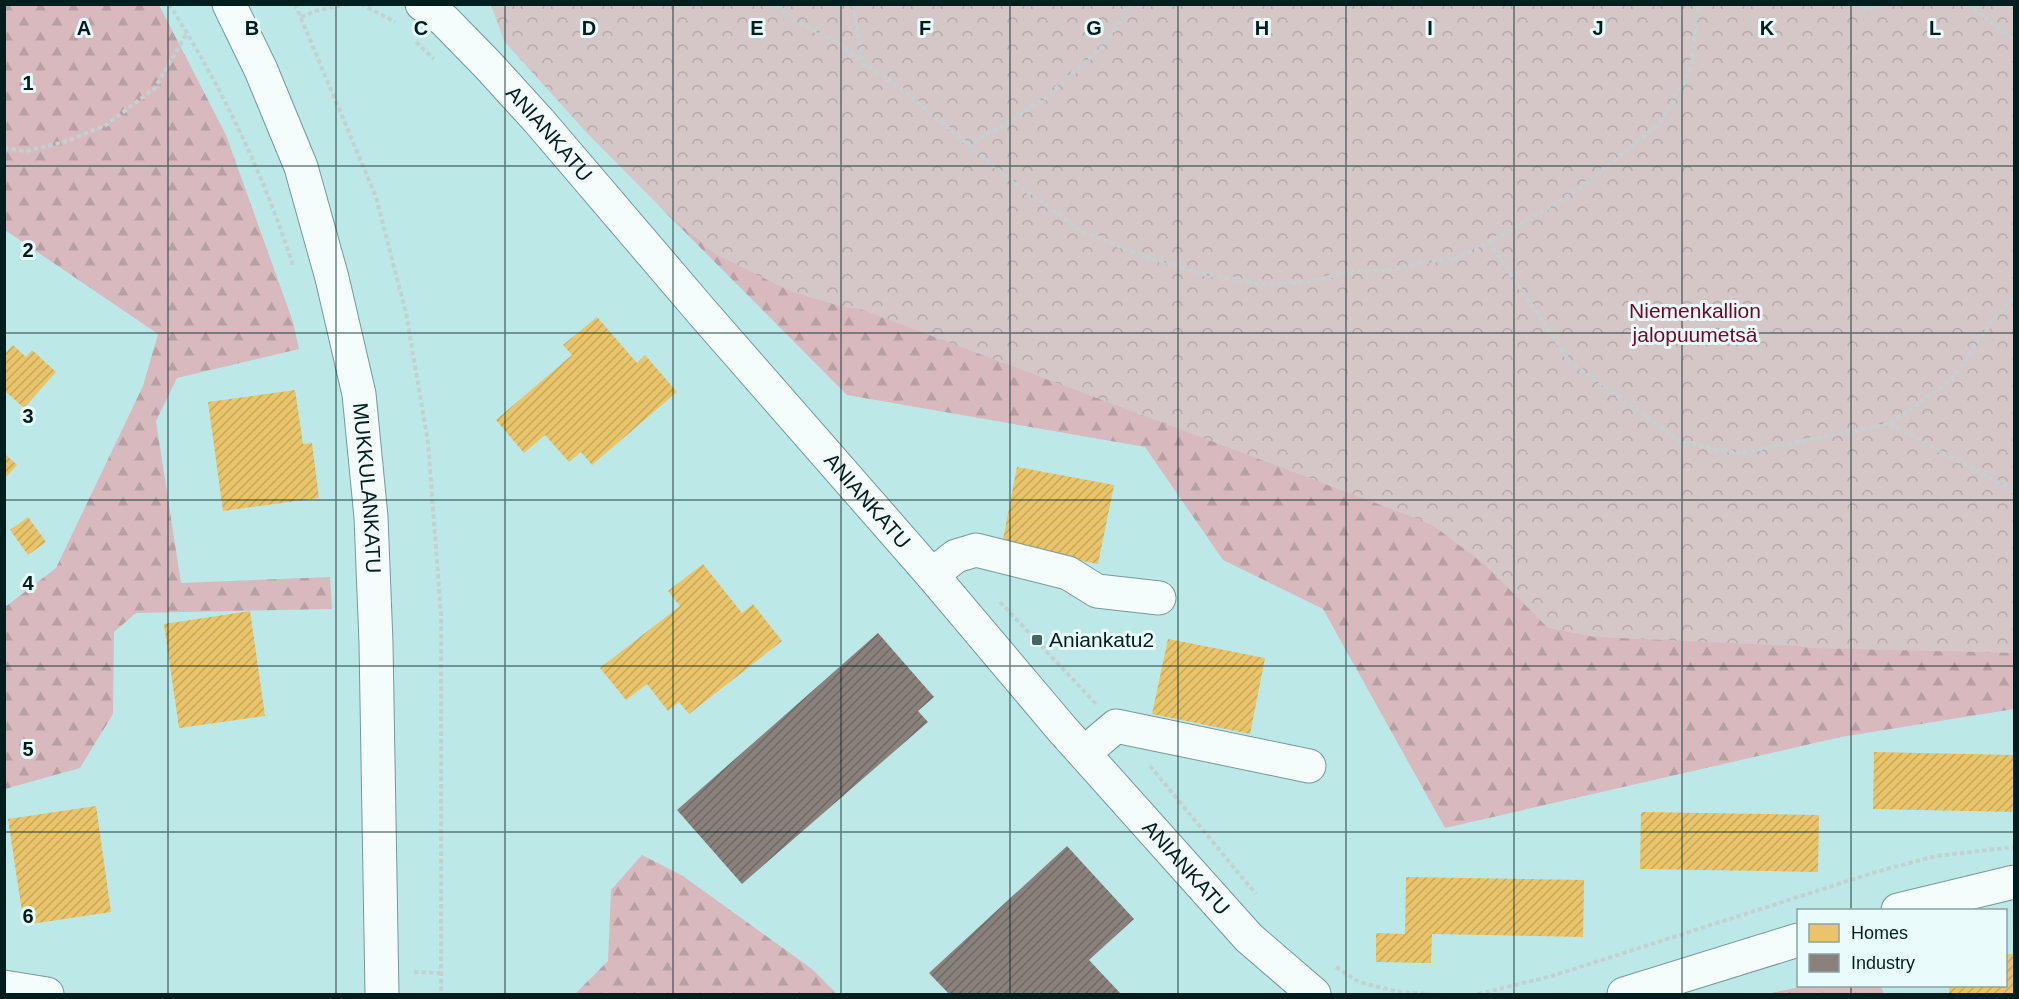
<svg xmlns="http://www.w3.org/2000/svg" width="2019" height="999" viewBox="0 0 2019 999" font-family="Helvetica,sans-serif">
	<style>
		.forest { fill: url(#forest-firs) }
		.park { fill: url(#park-crowns) }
		.homes { fill: url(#homes-hatch) }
		.industry { fill: url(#industry-hatch) }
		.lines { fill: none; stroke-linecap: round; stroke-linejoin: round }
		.minor-casing { stroke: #749a99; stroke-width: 35 }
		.path { stroke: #c4d1d1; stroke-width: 4; stroke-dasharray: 4.5 3; stroke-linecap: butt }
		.minor { stroke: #f5fcfc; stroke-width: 33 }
		.grid { fill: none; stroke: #001e1e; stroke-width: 1.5; stroke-opacity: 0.55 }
		.poi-dot { fill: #426565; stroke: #e9fcfb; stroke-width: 2 }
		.labels { text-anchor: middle; stroke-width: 6; stroke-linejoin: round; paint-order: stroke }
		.street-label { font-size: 21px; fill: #001e1e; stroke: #e9fcfb }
		.park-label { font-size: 21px; fill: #750526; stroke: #e9fcfb }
		.poi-label { font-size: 21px; fill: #001e1e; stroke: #e9fcfb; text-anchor: start }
		.grid-label { font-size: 20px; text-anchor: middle; font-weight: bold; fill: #001e1e; stroke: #e9fcfb; stroke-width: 6; stroke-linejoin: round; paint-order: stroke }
	</style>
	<defs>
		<pattern id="forest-firs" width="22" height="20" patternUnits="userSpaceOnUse" patternTransform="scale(1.5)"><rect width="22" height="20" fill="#d7b9be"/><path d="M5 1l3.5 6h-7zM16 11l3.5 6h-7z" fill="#b79fa3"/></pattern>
		<pattern id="park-crowns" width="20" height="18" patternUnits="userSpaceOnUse" patternTransform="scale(1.5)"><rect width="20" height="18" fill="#d5c6c8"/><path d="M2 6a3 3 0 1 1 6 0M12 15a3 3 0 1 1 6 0" fill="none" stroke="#b5aaab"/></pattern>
		<pattern id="homes-hatch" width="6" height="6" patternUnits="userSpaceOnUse" patternTransform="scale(1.5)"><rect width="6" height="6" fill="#e9c46a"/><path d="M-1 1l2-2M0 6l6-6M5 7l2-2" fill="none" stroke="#c6a85b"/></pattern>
		<pattern id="industry-hatch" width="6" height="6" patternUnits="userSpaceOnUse" patternTransform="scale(1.5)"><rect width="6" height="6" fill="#8a817c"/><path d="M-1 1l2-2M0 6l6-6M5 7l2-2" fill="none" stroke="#6e6965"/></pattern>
	</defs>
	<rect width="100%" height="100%" fill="#bce9e8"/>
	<!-- forest -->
	<g class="forest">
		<path d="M5,4L159,5L226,135L293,322L299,349L177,378L156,421L181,583L330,577L332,609L136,613L114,632L113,714L80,768L5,789V607L56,568L143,386L158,334L5,230Z"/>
		<path d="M2014,5V709L1841,737L1445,828L1323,609L1223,560L1145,447L847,395L663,210L573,92Z"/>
		<path d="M642,855L683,876L812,969L837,994H575L608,961L611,890Z"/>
		<path d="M1805,986H1881L1884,994H1766Z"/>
	</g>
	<!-- park -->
	<path class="park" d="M491,5H2014V653L1809,648L1799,646L1594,637L1548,628L1485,565L1435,527L1418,519L860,309L847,308L792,292L715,254L663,210L586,132L504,41Z"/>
	<!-- homes -->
	<g class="homes">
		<path d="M597,317L637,363L645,355L677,392L592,465L581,452L569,462L545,435L524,453L496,420L572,355L563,345Z"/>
		<path d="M13,345L26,357L32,350L56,372L24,408L4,390V355Z"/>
		<path d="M295,390L303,444L312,443L319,498L223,511L208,402Z"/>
		<path d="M5,454L17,465L5,478Z"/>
		<path d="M1017,467L1114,485L1098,564L1002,545Z"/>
		<path d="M28,517L46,542L28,555L10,530Z"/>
		<path d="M703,564L742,613L753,604L782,641L689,714L679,702L668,711L647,684L626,700L600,668L680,606L668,591Z"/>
		<path d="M250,611L265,716L179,728L164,624Z"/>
		<path d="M1168,639L1265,658L1250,734L1152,714Z"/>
		<path d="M1874,752L2014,755V812L1873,809Z"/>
		<path d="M96,806L111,912L24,925L8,819Z"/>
		<path d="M1641,812L1819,815L1818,872L1640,869Z"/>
		<path d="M1406,877L1584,880L1583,937L1432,934L1431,963L1376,962V933L1405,934Z"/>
		<path d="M2006,954H2014V994H1949V986H2006Z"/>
	</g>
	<!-- industry -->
	<g class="industry">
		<path d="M878,633L934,697L918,711L928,722L742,884L677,810Z"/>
		<path d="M1067,846L1134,919L1089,960L1121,994H949L929,973Z"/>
	</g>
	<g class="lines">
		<defs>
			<g id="minor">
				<path id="s1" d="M229,4L261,70L301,167L332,278L359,394L371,517L376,643L382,994"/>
				<path id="s2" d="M422,4L444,20L487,64L539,121L702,312L932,575L1062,729L1249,938L1314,994"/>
				<path d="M932,575L956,556L976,550L1068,573L1097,591L1159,598"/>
				<path d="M1084,753L1116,726L1309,766"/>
				<path d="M1898,910L2014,882"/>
				<path d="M4,987L47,994"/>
				<path d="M1624,994L1798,940"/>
			</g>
		</defs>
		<!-- minor casing -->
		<use href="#minor" class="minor-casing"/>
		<!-- path -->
		<g class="path">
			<path d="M169,4C221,86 264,174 293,266"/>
			<path d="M295,4L376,197L406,313L428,442L441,615V994"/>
			<path d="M361,4L395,22"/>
			<path d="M776,4L794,20L837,42L863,63L895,84L1007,177L1081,231L1138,254L1174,265L1204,274L1268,285L1308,282L1349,272L1387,270L1431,261L1458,258L1515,228L1579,189L1659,124L1690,72L1699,4"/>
			<path d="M853,4L863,63"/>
			<path d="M1855,4L1866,9L1885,4"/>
			<path d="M1967,4L2014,39"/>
			<path d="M301,17L319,10L348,4"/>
			<path d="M416,42L434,59"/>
			<path d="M966,144L1001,127L1045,98L1104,45L1132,4"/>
			<path d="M4,148L25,151L65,142L106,125L155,88L187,33"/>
			<path d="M1489,242L1571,363L1681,442L1739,453L1890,424L1951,380L1993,320L2014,296"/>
			<path d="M1890,424L2014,491"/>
			<path d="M1000,602L1096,704"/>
			<path d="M1150,766L1256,894"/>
			<path d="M1336,967L1359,982L1399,992L1427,994"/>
			<path d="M414,972L441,973"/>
			<path d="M1478,994L1552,976L1879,871L1936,856L2014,847"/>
		</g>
		<!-- minor -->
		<use href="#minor" class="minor"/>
	</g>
	<!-- grid -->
	<path class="grid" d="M168,4V994M336,4V994M505,4V994M673,4V994M841,4V994M1010,4V994M1178,4V994M1346,4V994M1514,4V994M1682,4V994M1851,4V910M4,166H2014M4,333H2014M4,500H2014M4,666H2014M4,832H2014M1851,986V994"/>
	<!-- markers -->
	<rect class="poi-dot" x="1031" y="634" width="12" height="12" rx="3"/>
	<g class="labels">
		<!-- street labels -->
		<g class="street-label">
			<text dy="7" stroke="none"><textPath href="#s2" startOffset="182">ANIANKATU</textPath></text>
			<text dy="7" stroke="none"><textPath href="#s1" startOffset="507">MUKKULANKATU</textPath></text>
			<text dy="7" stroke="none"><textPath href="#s2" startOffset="668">ANIANKATU</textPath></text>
			<text dy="7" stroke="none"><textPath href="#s2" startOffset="1154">ANIANKATU</textPath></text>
		</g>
		<!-- park labels -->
		<g class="park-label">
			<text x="1695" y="318">Niemenkallion<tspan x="1695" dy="24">jalopuumetsä</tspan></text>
		</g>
		<!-- poi labels -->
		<g class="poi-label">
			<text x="1049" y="647">Aniankatu2</text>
		</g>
	</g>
	<g class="grid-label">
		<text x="84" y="35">A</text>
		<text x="252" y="35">B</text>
		<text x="421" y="35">C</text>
		<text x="589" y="35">D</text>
		<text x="757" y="35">E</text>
		<text x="925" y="35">F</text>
		<text x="1094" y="35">G</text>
		<text x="1262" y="35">H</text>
		<text x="1430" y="35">I</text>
		<text x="1598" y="35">J</text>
		<text x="1767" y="35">K</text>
		<text x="1935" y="35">L</text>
		<text x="28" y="90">1</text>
		<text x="28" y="257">2</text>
		<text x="28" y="423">3</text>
		<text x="28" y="590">4</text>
		<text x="28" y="756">5</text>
		<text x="28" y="923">6</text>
	</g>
	<!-- border -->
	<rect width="2019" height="999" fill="none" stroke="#001e1e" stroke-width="12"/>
	<!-- legend -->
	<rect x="1797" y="909" width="210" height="78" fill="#e9fcfb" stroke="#8ca3a3" stroke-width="1.5"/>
	<rect x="1809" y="924" width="30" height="18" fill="#e9c46a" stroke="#8ca3a3" stroke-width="1.5"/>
	<text x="1851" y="939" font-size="18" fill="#001e1e">Homes</text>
	<rect x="1809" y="954" width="30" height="18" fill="#8a817c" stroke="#8ca3a3" stroke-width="1.5"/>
	<text x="1851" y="969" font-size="18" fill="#001e1e">Industry</text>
</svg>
